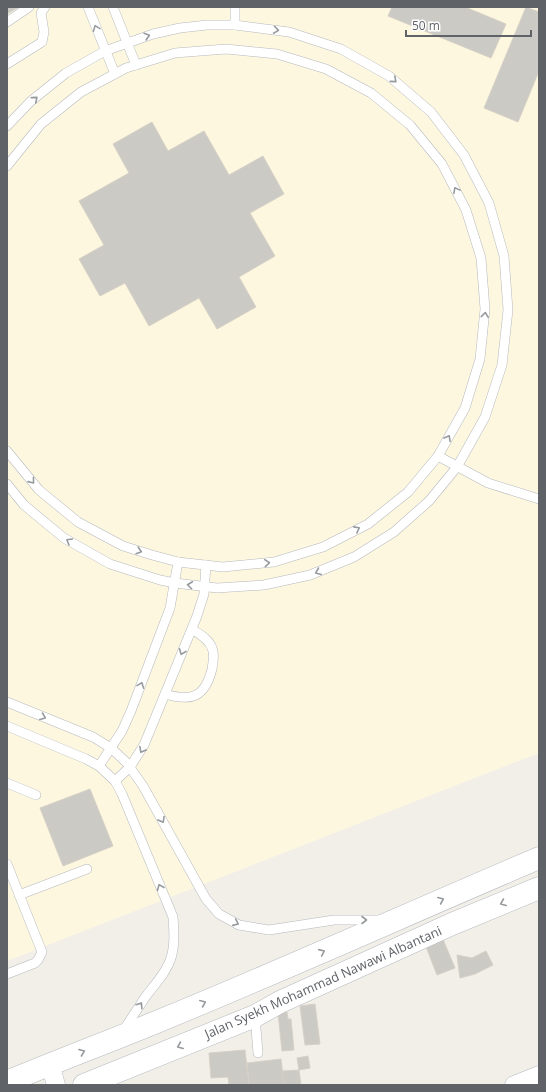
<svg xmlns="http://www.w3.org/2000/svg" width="546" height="1092" viewBox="0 0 546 1092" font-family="'Open Sans',sans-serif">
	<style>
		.commercial { fill: #fef7e0 }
		.building { fill: #cccac5; stroke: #d6d1c6 }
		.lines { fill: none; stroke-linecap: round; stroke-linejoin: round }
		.service-casing { stroke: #b5b8bc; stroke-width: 10 }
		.minor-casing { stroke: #b5b8bc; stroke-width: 19 }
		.secondary-casing { stroke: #b6babf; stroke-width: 23 }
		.service { stroke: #fff; stroke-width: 9 }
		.minor { stroke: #fff; stroke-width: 18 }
		.secondary { stroke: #fff; stroke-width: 22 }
		.oneway { stroke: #979a9d }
		.labels { text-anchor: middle; stroke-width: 3; stroke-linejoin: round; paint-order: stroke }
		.street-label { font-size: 13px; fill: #5f6368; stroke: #fff }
	</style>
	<rect width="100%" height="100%" fill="#f1efe8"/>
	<!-- commercial -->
	<path class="commercial" d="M7,7H539V753L7,961Z"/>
	<!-- building -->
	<g class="building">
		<path d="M7,7H16L17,8L7,14Z"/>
		<path d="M392,7H465L506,24L491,58L388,16Z"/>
		<path d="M526,7L539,12V71L518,122L484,108Z"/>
		<path d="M152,122L168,151L204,131L229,175L263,156L284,194L250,213L275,256L239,277L256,307L217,329L199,298L149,326L125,283L100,296L79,259L104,245L79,201L129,173L113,144Z"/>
		<path d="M90,789L113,846L63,866L40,808Z"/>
		<path d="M442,937L455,968L437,975L425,944Z"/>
		<path d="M486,951L493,965L475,974L460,978L457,955L472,958Z"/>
		<path d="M315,1004L320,1044L305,1045L300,1006Z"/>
		<path d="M287,1012L288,1019H291L294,1050L282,1051L278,1013Z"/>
		<path d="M245,1050L249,1085H229L228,1077L211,1078L209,1053Z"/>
		<path d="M308,1056L310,1068L299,1070L297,1058Z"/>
		<path d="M281,1059L284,1085H249L247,1063Z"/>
		<path d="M299,1070L301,1085H284L282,1071Z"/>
	</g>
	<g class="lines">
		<defs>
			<g id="service">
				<path d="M88,7L115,74"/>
				<path d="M113,7L136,65"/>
				<path d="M7,22L29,7"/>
				<path d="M235,25V7"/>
				<path d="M7,64L42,42L44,32L41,13L45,7"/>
				<path d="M7,126L31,101L66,73L105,51L153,34L180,28L207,25H235L289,32L341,49L389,76L431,112L464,155L489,203L504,256L508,310L502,365L485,417L457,467L429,501L394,532L354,557L310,575L264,585L217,588L175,583L160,580L110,564L64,538L24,505L7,484"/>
				<path d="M7,166L41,124L81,92L126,68L175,53L226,49L277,54L326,69L371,93L410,125L442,164L466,210L481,258L485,309L480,359L465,408L438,456L408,492L368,524L323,547L274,562L223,567L178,562L152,555L123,546L78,522L39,490L7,451"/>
				<path d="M438,456L488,483L539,499"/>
				<path d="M165,694C192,702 205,697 212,669C213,663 215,654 212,648C209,639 199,634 192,629"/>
				<path d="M7,702L93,737L111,748L127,763L143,786L206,899L219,914L239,925L269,930L334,920H380"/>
				<path d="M7,726L86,759L99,766L115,781L122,794L173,917C174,931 175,945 171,958C166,974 153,986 144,999C137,1010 130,1020 123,1031"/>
				<path d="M99,766L122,731L131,711L170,608L178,562"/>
				<path d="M115,781L130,767L144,745L197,616L204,594L206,565"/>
				<path d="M7,783L36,795"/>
				<path d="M7,864L42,952L38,960L35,963L7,974"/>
				<path d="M19,895L87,869"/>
				<path d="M255,1016L258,1053"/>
			</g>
			<g id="minor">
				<path d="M50,1064L56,1085"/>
				<path d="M514,1085L539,1075"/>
			</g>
			<g id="secondary">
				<path d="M7,1082C57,1061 108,1042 159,1021C286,969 412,912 539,858"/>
				<path d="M84,1085L255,1016L280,1002L452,924L539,888"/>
			</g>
		</defs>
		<!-- service casing -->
		<use href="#service" class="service-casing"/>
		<!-- minor casing -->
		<use href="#minor" class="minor-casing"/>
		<!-- secondary casing -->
		<use href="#secondary" class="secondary-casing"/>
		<!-- service -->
		<use href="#service" class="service"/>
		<!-- minor -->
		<use href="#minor" class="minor"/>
		<!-- secondary -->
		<use href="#secondary" class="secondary"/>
	</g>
	<!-- one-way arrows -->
	<defs><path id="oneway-chevron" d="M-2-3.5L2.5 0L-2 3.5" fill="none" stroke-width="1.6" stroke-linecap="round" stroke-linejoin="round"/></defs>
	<g class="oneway">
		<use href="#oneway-chevron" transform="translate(96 28) rotate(-111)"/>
		<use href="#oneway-chevron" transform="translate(276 30) rotate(8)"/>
		<use href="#oneway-chevron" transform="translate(147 36) rotate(-17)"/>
		<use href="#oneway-chevron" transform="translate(394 80) rotate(41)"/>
		<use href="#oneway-chevron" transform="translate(35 99) rotate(-40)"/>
		<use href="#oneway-chevron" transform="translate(456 190) rotate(-118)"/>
		<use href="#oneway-chevron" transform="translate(485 315) rotate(-84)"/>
		<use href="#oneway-chevron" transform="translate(448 438) rotate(-61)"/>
		<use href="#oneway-chevron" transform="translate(32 481) rotate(51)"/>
		<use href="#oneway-chevron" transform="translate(357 529) rotate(-28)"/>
		<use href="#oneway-chevron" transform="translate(69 541) rotate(-150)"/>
		<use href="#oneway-chevron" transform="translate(139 551) rotate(17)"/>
		<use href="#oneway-chevron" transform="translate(267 563) rotate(-5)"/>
		<use href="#oneway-chevron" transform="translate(318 572) rotate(158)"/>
		<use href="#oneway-chevron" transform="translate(190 585) rotate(-173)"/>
		<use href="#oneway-chevron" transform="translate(182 652) rotate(112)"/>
		<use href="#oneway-chevron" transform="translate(141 685) rotate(-69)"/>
		<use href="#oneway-chevron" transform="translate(43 717) rotate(22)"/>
		<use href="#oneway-chevron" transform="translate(142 750) rotate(119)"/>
		<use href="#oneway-chevron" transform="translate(162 820) rotate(61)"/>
		<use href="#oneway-chevron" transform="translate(160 887) rotate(-112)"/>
		<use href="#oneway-chevron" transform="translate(441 900) rotate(-23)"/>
		<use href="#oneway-chevron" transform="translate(503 903) rotate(157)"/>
		<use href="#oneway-chevron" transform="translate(364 920)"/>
		<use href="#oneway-chevron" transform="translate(236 923) rotate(24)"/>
		<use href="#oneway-chevron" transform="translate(322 952) rotate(-24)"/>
		<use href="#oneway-chevron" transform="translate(203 1003) rotate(-23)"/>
		<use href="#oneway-chevron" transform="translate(140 1005) rotate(-57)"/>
		<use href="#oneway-chevron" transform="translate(180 1046) rotate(158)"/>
		<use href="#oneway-chevron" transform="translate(82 1052) rotate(-21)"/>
	</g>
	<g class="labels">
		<!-- street labels -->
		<g class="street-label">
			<text transform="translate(323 982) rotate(-24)" y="5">Jalan Syekh Mohammad Nawawi Albantani</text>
		</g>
	</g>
	<!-- border -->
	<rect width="546" height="1092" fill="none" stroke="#5f6368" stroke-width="16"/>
	<!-- scale -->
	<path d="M406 30v6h125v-6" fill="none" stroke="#5f6368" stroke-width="2"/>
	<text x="412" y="30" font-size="12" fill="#5f6368" stroke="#ffffff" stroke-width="3" paint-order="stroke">50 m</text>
</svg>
